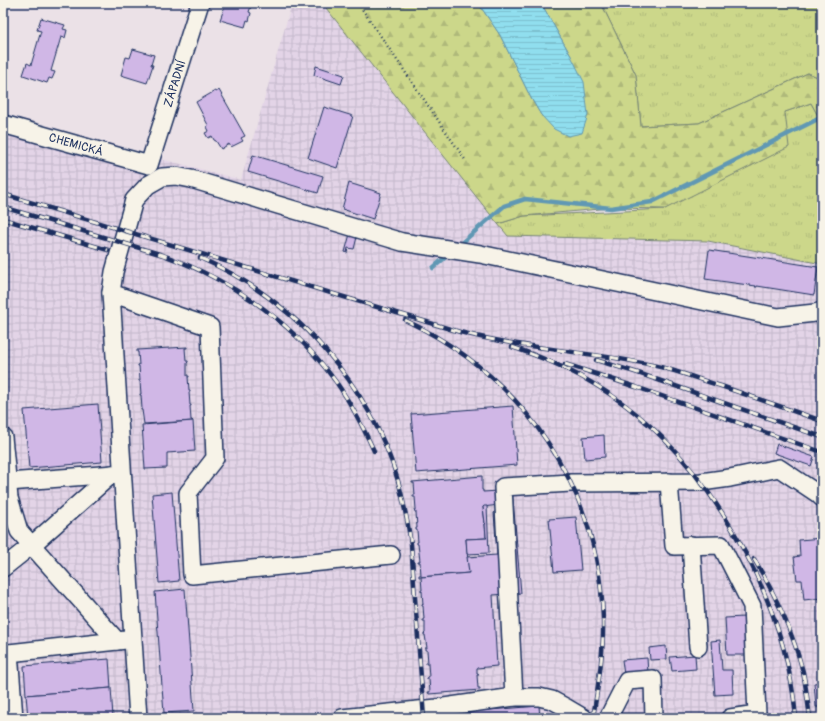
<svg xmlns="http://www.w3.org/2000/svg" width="825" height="721" viewBox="0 0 825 721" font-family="Pangolin,sans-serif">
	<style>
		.industrial { fill: url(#industrial-grid) }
		.grass { fill: url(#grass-tufts); stroke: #748374 }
		.forest { fill: url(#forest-firs); stroke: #748374 }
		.water { fill: url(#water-rules); stroke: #6198b4 }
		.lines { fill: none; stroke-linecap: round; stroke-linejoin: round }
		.stream { stroke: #6198b4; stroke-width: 4.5 }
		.building { fill: #d0b7e6; stroke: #1b2f5e }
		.minor-casing { stroke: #1b2f5e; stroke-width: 20 }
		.path { stroke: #1b2f5e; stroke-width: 2.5; stroke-dasharray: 1 3; stroke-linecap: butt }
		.minor { stroke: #f7f3e8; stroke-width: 17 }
		.rail-casing { stroke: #1b2f5e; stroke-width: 4.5 }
		.rail { stroke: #f7f3e8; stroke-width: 3; stroke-dasharray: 9; stroke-linecap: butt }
		.labels { text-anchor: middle; stroke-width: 3; stroke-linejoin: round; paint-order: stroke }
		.street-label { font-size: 12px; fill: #1b2f5e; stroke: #f7f3e8 }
	</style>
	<defs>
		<pattern id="industrial-grid" width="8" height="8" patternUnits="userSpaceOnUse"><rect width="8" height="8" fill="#e3d4e7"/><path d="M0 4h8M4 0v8" fill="none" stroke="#c2b6c9"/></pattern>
		<pattern id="grass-tufts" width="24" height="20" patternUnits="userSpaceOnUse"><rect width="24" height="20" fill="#ccd78a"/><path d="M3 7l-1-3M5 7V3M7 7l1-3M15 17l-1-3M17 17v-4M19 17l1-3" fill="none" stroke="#afb97a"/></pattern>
		<pattern id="forest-firs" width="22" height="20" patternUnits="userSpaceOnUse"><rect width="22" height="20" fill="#ccd78a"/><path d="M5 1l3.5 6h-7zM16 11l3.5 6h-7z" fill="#afb97a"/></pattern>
		<pattern id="water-rules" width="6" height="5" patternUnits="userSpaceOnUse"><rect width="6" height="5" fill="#90deee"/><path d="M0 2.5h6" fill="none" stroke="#7cbfce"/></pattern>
	</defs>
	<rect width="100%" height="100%" fill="#ebe1e7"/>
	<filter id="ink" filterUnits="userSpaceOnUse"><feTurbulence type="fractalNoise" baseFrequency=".025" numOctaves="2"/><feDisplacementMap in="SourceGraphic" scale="8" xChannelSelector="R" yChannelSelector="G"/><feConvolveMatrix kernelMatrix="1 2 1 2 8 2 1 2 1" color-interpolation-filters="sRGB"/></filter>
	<g filter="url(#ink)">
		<!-- industrial -->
		<path class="industrial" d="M292,3H322L508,236L708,241L822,264V718H3V122L177,163L241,180Z"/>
		<!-- grass -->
		<g class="grass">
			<path d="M601,3H822V79L808,73L699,123L641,126L636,75Z"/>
			<path d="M811,103L822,123V264L708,241L508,236L498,224L524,216L665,209L785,112Z"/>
		</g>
		<!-- forest -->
		<path class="forest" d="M322,3H478L500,35L531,98L541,115L571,56L541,3H601L636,75L641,126L699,123L808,73L822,79V123L811,103L785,112L789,147L665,209L611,208L524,216L498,224Z"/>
		<!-- water -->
		<path class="water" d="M478,3H541L571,56L584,82L588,115L582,133L568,136L554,129L541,115L531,98L500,35Z"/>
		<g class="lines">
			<!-- stream -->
			<g class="stream">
				<path d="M458,246L504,206L525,199L611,208L652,202L822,117"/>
				<path d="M433,268L449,254"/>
			</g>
		</g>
		<!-- building -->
		<g class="building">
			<path d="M226,3H252L249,12L251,13L249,21L247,20L245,27L220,20Z"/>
			<path d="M41,18L65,25L63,29L67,30L65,38L61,37L51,71L55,72L52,79L49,78L47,83L23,75L27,63L31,65L41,31L37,30Z"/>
			<path d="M133,49L154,55L151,65H153L147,83L121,75L126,57L130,58Z"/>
			<path d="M316,66L344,75L341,84L314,75Z"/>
			<path d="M219,90L245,136L241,138L243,141L231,147L229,144L221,149L216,141L214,140L212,136L208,138L205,133L209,131L207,127L208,125L196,102L215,91L216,92Z"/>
			<path d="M324,107L353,116L337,168L308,158Z"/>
			<path d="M253,155L323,176L318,193L248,172Z"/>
			<path d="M349,183L381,193L373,219L342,209Z"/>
			<path d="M350,234L357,237L354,249L348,248L347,253L345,252Z"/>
			<path d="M709,250L760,258L761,257V258L818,267L814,295L757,286V287H755L756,286L705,279Z"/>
			<path d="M187,347V348H185L186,361H188V362L187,363V376H189V377H188L189,390H190V392H189L190,405H191V406H190L191,420H192L193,421L144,424L142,410H141V409H142L141,395H140V394H141L140,381H139V380H140L139,366H138V365H139L138,352H137V350Z"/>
			<path d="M98,404L102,462L29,468L24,410Z"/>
			<path d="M513,406L517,465L416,473L411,414Z"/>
			<path d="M193,421L195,451L167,453V468L145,469L142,425Z"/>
			<path d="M604,435L605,457L585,459L583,437Z"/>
			<path d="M777,444L814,457L811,466L774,453Z"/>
			<path d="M482,476V490H483V492L498,491L499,505L483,507L485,523L486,524H485L486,537L487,538L466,539L469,573L419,577V575H421L420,562H418V561H420L418,544H417V542H418L417,530H416V528H417L416,512H415L414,509H416L415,497H413V495H415L414,483H412V482Z"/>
			<path d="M512,488L521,593L493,595L497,666L477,668V674H479V675H477L478,688H480V690L429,694L428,692H430L429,679H427V677H429L428,664H426V663H428L427,650H425V648H427L425,635H424V634L425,633V621H423V619H424L423,606H422V604L423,605L422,591L421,592V590H422L421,577L469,573L467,557L497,555L494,513Z"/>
			<path d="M172,492L179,581L159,583L152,494Z"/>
			<path d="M484,506H487L489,553L467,554L466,539L487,538L486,537L485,524H486L485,523L483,507Z"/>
			<path d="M576,517L581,570L554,572L549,519Z"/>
			<path d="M822,538V598L804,600L802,580H797L794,557L800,556L799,540Z"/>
			<path d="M185,589L194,711L164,713L155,592Z"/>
			<path d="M744,617L746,655H727L725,618Z"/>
			<path d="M720,640L722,670H732L733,694L715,695L711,641Z"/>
			<path d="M666,646L667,659L650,660L649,648Z"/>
			<path d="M695,655L696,669L672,671L670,657Z"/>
			<path d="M647,658L648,673L624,675L622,660Z"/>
			<path d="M109,659L111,688L26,695L24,666Z"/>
			<path d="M822,682V707H816L814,683Z"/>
			<path d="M111,688L113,717L96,718H28L26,695Z"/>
			<path d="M539,706L540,718H453V713Z"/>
		</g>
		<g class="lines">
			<defs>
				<g id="minor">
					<path id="s1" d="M3,124L149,165L200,3"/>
					<path d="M111,293L210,327L215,458L188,493L192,575L391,555"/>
					<path d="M3,437L9,498L19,531L117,641"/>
					<path d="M8,482L114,474"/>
					<path d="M669,482L674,546L721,545L752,606L757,714L730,718"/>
					<path d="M691,545L698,647"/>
					<path d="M3,568L32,545L112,474"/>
					<path d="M3,653H9L14,718"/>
					<path d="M9,653L126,640"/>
					<path d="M514,697L503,487L571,483L701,482L730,478L779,468L818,494L822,498"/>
					<path d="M138,718L111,293L114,272L134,200L148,185L162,177L176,176L191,179L402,242L480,254L778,317L815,313L822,311"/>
					<path d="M342,718L437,708L514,697H539L552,700L567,708L584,718"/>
					<path d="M608,718L627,681L653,679L654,718"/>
				</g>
			</defs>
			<!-- minor casing -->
			<use href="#minor" class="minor-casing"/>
			<!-- path -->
			<path class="path" d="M358,3L466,161"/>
			<!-- minor -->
			<use href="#minor" class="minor"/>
			<defs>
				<g id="rail">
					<path d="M3,194L460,332C523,349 588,351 652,365C675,370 698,379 721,386C755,398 788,409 822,421"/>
					<path d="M3,207L163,255C233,281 292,321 336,382C351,403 363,427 374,451"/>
					<path d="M3,219L108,250"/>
					<path d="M200,258C295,299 370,384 399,484C404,504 408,523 411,544L424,718"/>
					<path d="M405,320C524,377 599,487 603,619C604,652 598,685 593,718"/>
					<path d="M512,347C524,351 537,356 549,361C640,400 700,467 746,554C773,606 791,660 796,718"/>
					<path d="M596,360L638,373L822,437"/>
					<path d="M565,364L636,387L822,452"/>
					<path d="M754,559C775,594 793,632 803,672C806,687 808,703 810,718"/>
				</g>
			</defs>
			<!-- rail casing -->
			<use href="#rail" class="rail-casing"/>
			<!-- rail -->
			<use href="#rail" class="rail"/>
		</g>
	</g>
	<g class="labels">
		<!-- street labels -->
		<g class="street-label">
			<text dy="4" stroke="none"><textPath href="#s1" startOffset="237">ZÁPADNÍ</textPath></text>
			<text dy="4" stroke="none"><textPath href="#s1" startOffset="76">CHEMICKÁ</textPath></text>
		</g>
	</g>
	<!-- margin -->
	<rect width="825" height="721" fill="none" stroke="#f7f3e8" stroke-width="16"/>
	<rect x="8" y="8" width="809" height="705" fill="none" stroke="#1b2f5e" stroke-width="1.5" filter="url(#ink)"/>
</svg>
